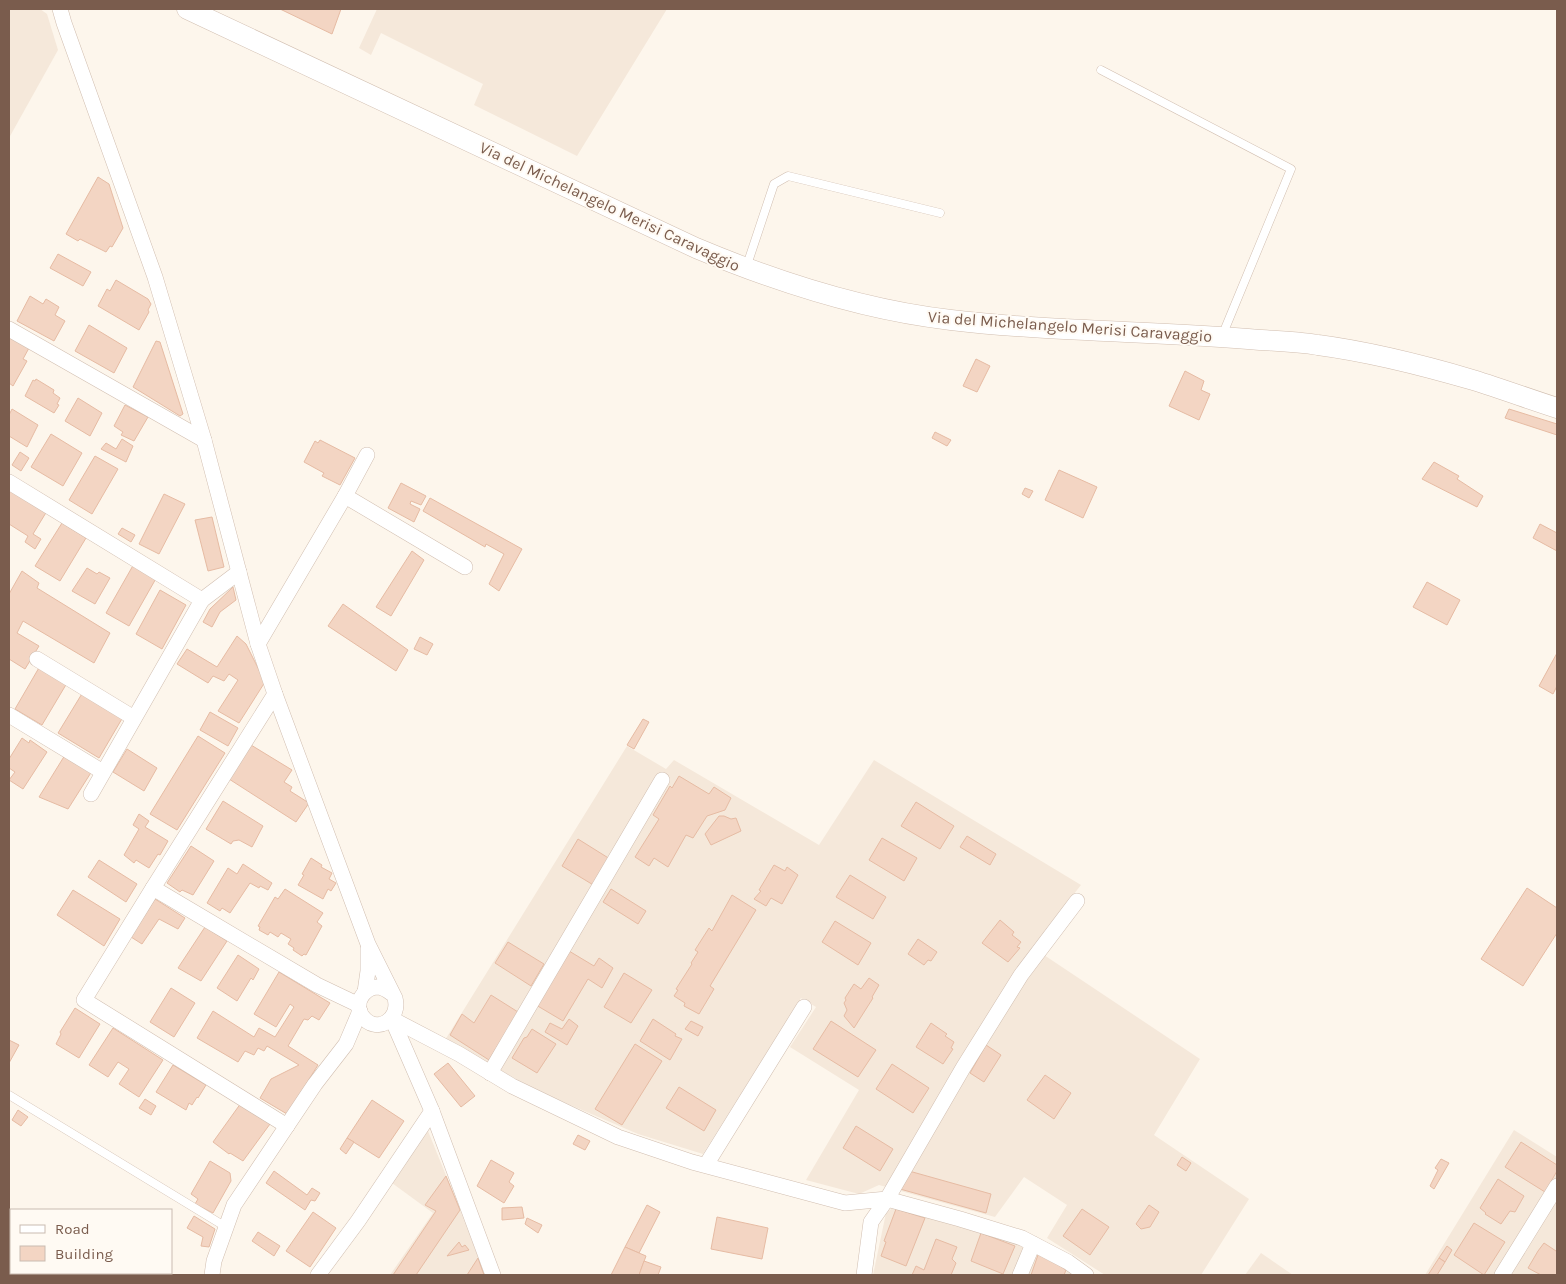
<svg xmlns="http://www.w3.org/2000/svg" width="1566" height="1284" viewBox="0 0 1566 1284" font-family="Karla,sans-serif">
	<style>
		.residential { fill: #f5e8da }
		.building { fill: #f3d5c3; stroke: #e6bba3 }
		.lines { fill: none; stroke-linecap: round; stroke-linejoin: round }
		.service-casing { stroke: #d1beb0; stroke-width: 9 }
		.minor-casing { stroke: #d1beb0; stroke-width: 16 }
		.tertiary-casing { stroke: #d1beb0; stroke-width: 21 }
		.service { stroke: #fff; stroke-width: 8 }
		.minor { stroke: #fff; stroke-width: 15 }
		.tertiary { stroke: #fff; stroke-width: 20 }
		.labels { text-anchor: middle; stroke-width: 4; stroke-linejoin: round; paint-order: stroke }
		.street-label { font-size: 16px; fill: #7a5c4d; stroke: #fffaf3 }
	</style>
	<rect width="100%" height="100%" fill="#fdf6ec"/>
	<!-- residential -->
	<g class="residential">
		<path d="M9,9H40L47,14L58,50L9,138Z"/>
		<path d="M377,9H667L577,156L474,105L483,84L381,33L371,55L359,48Z"/>
		<path d="M627,746L666,769L674,760L819,845L874,760L1081,885L1032,947L1200,1059L1154,1135L1249,1199L1201,1275H1105L1047,1238L1067,1205L1024,1177L995,1217L879,1185L859,1194L806,1180L859,1090L790,1047L816,1007L801,998L703,1154L638,1134L540,1092L445,1040Z"/>
		<path d="M1514,1130L1557,1157V1275H1425Z"/>
		<path d="M428,1131L460,1210L485,1275H390L433,1213L392,1183Z"/>
		<path d="M895,1206L1025,1246L1076,1275H873L886,1213Z"/>
		<path d="M1261,1253L1293,1275H1245Z"/>
	</g>
	<!-- building -->
	<g class="building">
		<path d="M280,9H341L332,34Z"/>
		<path d="M98,177L109,184L123,228L112,247L110,246L106,252L80,239L78,241L66,234Z"/>
		<path d="M58,254L91,272L83,286L50,268Z"/>
		<path d="M116,280L148,299L151,304L148,310L149,312L139,330L98,306L107,289L110,291Z"/>
		<path d="M30,296L43,304L46,299L59,307L55,315L65,321L54,341L17,321Z"/>
		<path d="M89,325L127,348L114,373L75,351Z"/>
		<path d="M9,337L29,348L23,359L27,361L13,386L9,383Z"/>
		<path d="M156,341L160,342L183,414L180,416L133,387Z"/>
		<path d="M976,359L990,366L977,392L963,386Z"/>
		<path d="M1185,371L1204,381L1201,390L1210,394L1199,420L1169,406Z"/>
		<path d="M36,379L54,390L53,393L60,398L57,404L59,405L54,413L25,396L33,380L35,381Z"/>
		<path d="M78,398L102,413L90,436L65,421Z"/>
		<path d="M125,405L148,417L134,441L121,435L123,432L114,426Z"/>
		<path d="M12,409L38,425L27,447L9,436V415Z"/>
		<path d="M1509,409L1557,424V435L1505,418Z"/>
		<path d="M935,432L951,440L947,446L932,438Z"/>
		<path d="M51,434L82,453L63,486L31,467Z"/>
		<path d="M122,439L133,446L126,462L101,449L106,443L116,449Z"/>
		<path d="M320,440L355,458L340,485L322,476L324,473L304,462L315,441L318,443Z"/>
		<path d="M20,452L29,458L21,471L12,465Z"/>
		<path d="M95,456L118,469L92,514L69,500Z"/>
		<path d="M1434,462L1459,476L1457,479L1483,496L1477,507L1422,479Z"/>
		<path d="M1059,470L1097,487L1083,518L1045,500Z"/>
		<path d="M401,483L426,496L421,505L411,501L410,504L420,509L414,522L388,508Z"/>
		<path d="M1025,488L1033,491L1029,498L1022,494Z"/>
		<path d="M9,489L47,511L33,534L41,539L35,549L25,542L28,536L9,524Z"/>
		<path d="M164,494L185,504L159,554L139,544Z"/>
		<path d="M430,498L522,549L499,591L489,584L504,554L486,544L485,547L423,511Z"/>
		<path d="M212,517L224,567L208,571L195,520Z"/>
		<path d="M62,523L86,538L60,581L35,566Z"/>
		<path d="M1540,524L1557,533V551L1533,538Z"/>
		<path d="M122,528L135,535L131,542L118,534Z"/>
		<path d="M412,551L424,560L391,616L376,607Z"/>
		<path d="M135,562L158,575L129,626L106,613Z"/>
		<path d="M87,568L97,574L99,572L110,578L95,604L72,591Z"/>
		<path d="M22,571L39,583L37,588L110,633L94,663L23,621L17,633L39,646L25,669L9,659V594Z"/>
		<path d="M1427,582L1460,600L1447,625L1413,607Z"/>
		<path d="M233,587L236,600L220,612L212,627L203,622L210,609Z"/>
		<path d="M160,590L186,605L162,649L136,634Z"/>
		<path d="M343,604L408,650L396,671L328,626Z"/>
		<path d="M237,636L246,644L265,682L239,723L218,711L238,680L229,674L224,681L213,676L208,683L177,664L187,649L217,667Z"/>
		<path d="M420,637L433,644L427,655L414,649Z"/>
		<path d="M1557,653V686L1553,694L1539,686Z"/>
		<path d="M40,666L67,683L42,725L15,709Z"/>
		<path d="M83,692L123,717L99,758L58,733Z"/>
		<path d="M210,712L238,728L228,746L200,730Z"/>
		<path d="M643,719L649,722L634,749L627,745Z"/>
		<path d="M198,736L225,753L177,830L150,814Z"/>
		<path d="M22,738L29,743L30,740L47,752L23,789L9,780L15,772L9,768V759Z"/>
		<path d="M251,745L292,770L284,782L292,787L290,791L309,803L296,822L229,779Z"/>
		<path d="M127,749L157,768L144,791L113,772Z"/>
		<path d="M65,755L92,771L68,809L39,797Z"/>
		<path d="M679,776L709,794L714,787L731,798L725,810L707,816L693,838L686,835L668,867L654,858L649,866L635,857L659,819L653,815L670,786L672,788Z"/>
		<path d="M223,801L263,826L252,847L239,840L233,841L231,844L206,829Z"/>
		<path d="M916,802L954,826L940,849L901,826Z"/>
		<path d="M139,814L149,821L145,827L168,841L160,855L158,854L149,868L136,860L134,863L124,855L139,829L133,825Z"/>
		<path d="M719,816H724L731,819L736,818L741,831L711,845L705,834Z"/>
		<path d="M967,836L996,854L990,865L960,847Z"/>
		<path d="M882,838L917,858L904,881L869,860Z"/>
		<path d="M578,839L610,859L595,886L562,866Z"/>
		<path d="M191,846L214,861L193,895L182,890L180,892L167,883Z"/>
		<path d="M311,858L322,865L321,867L332,873L329,879L336,883L331,891L328,889L323,899L298,885L304,875L302,874Z"/>
		<path d="M99,860L137,884L126,902L88,877Z"/>
		<path d="M243,864L272,883L268,890L260,886L259,888L250,883L230,913L222,908L220,911L207,903L228,868L237,874Z"/>
		<path d="M774,865L785,871L787,867L798,875L782,904L771,898L766,906L754,899L761,891L759,890Z"/>
		<path d="M850,875L886,897L873,919L836,897Z"/>
		<path d="M1527,888L1557,908V933L1523,986L1481,959Z"/>
		<path d="M285,889L323,913L317,922L322,926L306,955L304,954L302,956L293,950L294,948L288,944L291,939L281,933L278,937L270,932L268,935L259,930L260,927L258,926L275,897L278,899Z"/>
		<path d="M611,889L646,911L638,924L603,902Z"/>
		<path d="M73,890L120,919L104,946L57,915Z"/>
		<path d="M732,895L756,910L710,986L714,989L699,1014L684,1006L685,1003L674,996L678,990L676,989L692,964L691,963L698,952L695,950L709,928L712,931Z"/>
		<path d="M155,899L185,918L178,929L159,919L142,944L131,937Z"/>
		<path d="M1000,920L1014,932L1012,935L1021,942L1017,947L1020,948L1008,962L982,943Z"/>
		<path d="M835,921L871,943L858,965L822,942Z"/>
		<path d="M205,927L227,941L201,981L178,968Z"/>
		<path d="M918,939L937,952L931,961L928,960L924,965L908,954Z"/>
		<path d="M508,942L544,964L531,986L495,963Z"/>
		<path d="M569,951L594,966L599,958L613,968L602,988L588,979L563,1021L536,1005Z"/>
		<path d="M238,955L259,969L253,980L251,978L237,1001L217,988Z"/>
		<path d="M279,972L330,1003L319,1020L312,1016L308,1020L304,1019L288,1046L318,1065L287,1114L260,1098L271,1079L299,1065L267,1046L264,1051L258,1048L254,1055L245,1051L238,1062L197,1038L213,1011L254,1037L259,1028L275,1037L294,1007L290,1004L276,1027L254,1014Z"/>
		<path d="M624,973L652,990L631,1023L604,1007Z"/>
		<path d="M869,978L879,985L872,997L873,998L854,1028L844,1016L847,1010L844,1003L846,1000L845,998L854,984L861,989Z"/>
		<path d="M171,988L195,1003L174,1037L150,1022Z"/>
		<path d="M491,995L518,1012L489,1060L450,1035L462,1014L474,1023Z"/>
		<path d="M75,1008L100,1024L79,1058L56,1044L61,1034L60,1032Z"/>
		<path d="M569,1019L578,1026L567,1045L545,1032L550,1023L562,1029Z"/>
		<path d="M653,1019L676,1034L675,1036L682,1039L670,1060L640,1041Z"/>
		<path d="M691,1021L703,1027L698,1036L685,1029Z"/>
		<path d="M831,1021L876,1050L858,1077L813,1049Z"/>
		<path d="M931,1023L947,1034L945,1036L954,1042L951,1048L953,1049L943,1064L916,1047Z"/>
		<path d="M113,1028L163,1060L139,1097L119,1084L129,1069L118,1062L108,1077L89,1065Z"/>
		<path d="M532,1029L556,1044L537,1073L512,1058L524,1038L527,1037Z"/>
		<path d="M9,1040L19,1045L9,1063Z"/>
		<path d="M635,1044L662,1061L622,1125L595,1109Z"/>
		<path d="M986,1045L1001,1055L984,1082L970,1073Z"/>
		<path d="M448,1063L475,1096L461,1107L434,1074Z"/>
		<path d="M892,1064L929,1088L913,1113L876,1089Z"/>
		<path d="M173,1065L206,1085L198,1098L197,1097L192,1105L189,1103L186,1110L156,1092Z"/>
		<path d="M1045,1075L1071,1093L1054,1119L1027,1100Z"/>
		<path d="M679,1087L716,1110L704,1131L666,1108Z"/>
		<path d="M145,1099L156,1106L151,1115L139,1108Z"/>
		<path d="M372,1100L404,1121L379,1158L347,1138Z"/>
		<path d="M241,1103L270,1124L243,1161L230,1153L229,1154L213,1142Z"/>
		<path d="M18,1110L28,1117L21,1126L12,1120Z"/>
		<path d="M856,1126L893,1149L880,1171L843,1148Z"/>
		<path d="M578,1135L590,1141L585,1150L573,1144Z"/>
		<path d="M347,1138L354,1142L346,1154L340,1149Z"/>
		<path d="M1521,1142L1557,1165V1171L1545,1192L1505,1167Z"/>
		<path d="M1182,1157L1191,1163L1186,1171L1177,1165Z"/>
		<path d="M1441,1159L1449,1163L1434,1189L1430,1186L1438,1170L1435,1168Z"/>
		<path d="M491,1160L514,1173L509,1182L514,1186L504,1203L477,1186Z"/>
		<path d="M210,1161L230,1173L231,1181L213,1213L195,1204L198,1199L191,1194Z"/>
		<path d="M274,1171L307,1195L312,1188L320,1193L315,1201L311,1200L305,1210L266,1183Z"/>
		<path d="M909,1171L991,1194L986,1213L900,1189Z"/>
		<path d="M446,1176L460,1210L416,1275H393L436,1211L425,1205Z"/>
		<path d="M1498,1179L1524,1196L1515,1212L1510,1211L1501,1224L1485,1214L1486,1213L1480,1208Z"/>
		<path d="M647,1205L660,1212L639,1253L625,1247Z"/>
		<path d="M1149,1205L1159,1212L1150,1227L1141,1229L1136,1224Z"/>
		<path d="M522,1207L524,1218L502,1220V1208Z"/>
		<path d="M896,1209L925,1218L906,1266L881,1256L886,1242L884,1241Z"/>
		<path d="M1082,1209L1109,1227L1090,1255L1063,1236Z"/>
		<path d="M313,1212L336,1228L310,1267L286,1251Z"/>
		<path d="M194,1216L215,1229L209,1247L201,1246L203,1237L187,1228Z"/>
		<path d="M717,1217L768,1228L762,1259L711,1249Z"/>
		<path d="M527,1218L542,1225L538,1233L525,1224Z"/>
		<path d="M1474,1223L1505,1242L1484,1275L1454,1255Z"/>
		<path d="M258,1232L280,1246L274,1256L252,1241Z"/>
		<path d="M981,1233L1015,1246L1003,1274L971,1261Z"/>
		<path d="M936,1239L957,1247L952,1259L956,1263L951,1275H912L916,1266L924,1270Z"/>
		<path d="M459,1242L462,1247L465,1245L469,1250L447,1256Z"/>
		<path d="M1544,1243L1556,1251L1557,1250V1275H1541L1528,1268L1538,1251Z"/>
		<path d="M1447,1246L1452,1250L1445,1262L1439,1258Z"/>
		<path d="M625,1247L646,1256L639,1275H611Z"/>
		<path d="M1039,1252L1066,1270L1064,1275H1031Z"/>
		<path d="M478,1258L484,1275H467Z"/>
		<path d="M1439,1258L1445,1262L1437,1275H1428Z"/>
		<path d="M644,1261L661,1267L658,1275H639Z"/>
	</g>
	<g class="lines">
		<defs>
			<g id="service">
				<path d="M1101,70L1291,169L1222,336"/>
				<path d="M746,268L774,184L788,176L940,213"/>
				<path d="M9,1095L226,1227"/>
			</g>
			<g id="minor">
				<path d="M60,9L64,23L155,277L204,440L258,644L275,694L368,944L395,998C401,1020 376,1035 362,1016C353,1005 363,988 377,987C382,987 387,990 391,993"/>
				<path d="M9,329L204,440"/>
				<path d="M9,482L202,600L239,572"/>
				<path d="M345,496L465,567"/>
				<path d="M258,644L345,496L367,455"/>
				<path d="M37,659L134,718"/>
				<path d="M275,694L153,888L84,1000L287,1126"/>
				<path d="M9,715L103,772"/>
				<path d="M91,794L202,600"/>
				<path d="M153,888L317,985L359,1005"/>
				<path d="M365,992L368,971V948"/>
				<path d="M392,1019L459,1054L512,1086L618,1137L692,1162L845,1203L887,1199L960,1219L1022,1238L1068,1262L1086,1275"/>
				<path d="M392,1019L432,1111L493,1275"/>
				<path d="M490,1073L662,780"/>
				<path d="M706,1165L804,1007"/>
				<path d="M212,1275L214,1261L234,1205L315,1084L346,1044L360,1011"/>
				<path d="M318,1275L358,1221L432,1111"/>
				<path d="M864,1275L871,1222L887,1199L963,1068L1021,975L1077,901"/>
				<path d="M1020,1275L1033,1244"/>
				<path d="M1502,1275L1557,1186"/>
			</g>
			<path id="tertiary" d="M187,9L696,248C777,282 863,310 951,320C1053,332 1157,331 1260,340C1279,341 1299,342 1318,345C1371,352 1422,365 1473,380C1502,389 1529,399 1557,408"/>
		</defs>
		<!-- service casing -->
		<use href="#service" class="service-casing"/>
		<!-- minor casing -->
		<use href="#minor" class="minor-casing"/>
		<!-- tertiary casing -->
		<use href="#tertiary" class="tertiary-casing"/>
		<!-- service -->
		<use href="#service" class="service"/>
		<!-- minor -->
		<use href="#minor" class="minor"/>
		<!-- tertiary -->
		<use href="#tertiary" class="tertiary"/>
	</g>
	<g class="labels">
		<!-- street labels -->
		<g class="street-label">
			<text transform="translate(610 206) rotate(25)" y="6">Via del Michelangelo Merisi Caravaggio</text>
			<text transform="translate(1070 326) rotate(4)" y="6">Via del Michelangelo Merisi Caravaggio</text>
		</g>
	</g>
	<!-- border -->
	<rect width="1566" height="1284" fill="none" stroke="#7a5c4d" stroke-width="20"/>
	<!-- legend -->
	<rect x="10" y="1209" width="162" height="65" fill="#fffaf3" stroke="#cabbb1"/>
	<rect x="20" y="1225" width="25" height="8" fill="#ffffff" stroke="#cabbb1"/>
	<text x="55" y="1234" font-size="15" fill="#7a5c4d">Road</text>
	<rect x="20" y="1246" width="25" height="15" fill="#f3d5c3" stroke="#cabbb1"/>
	<text x="55" y="1259" font-size="15" fill="#7a5c4d">Building</text>
</svg>
